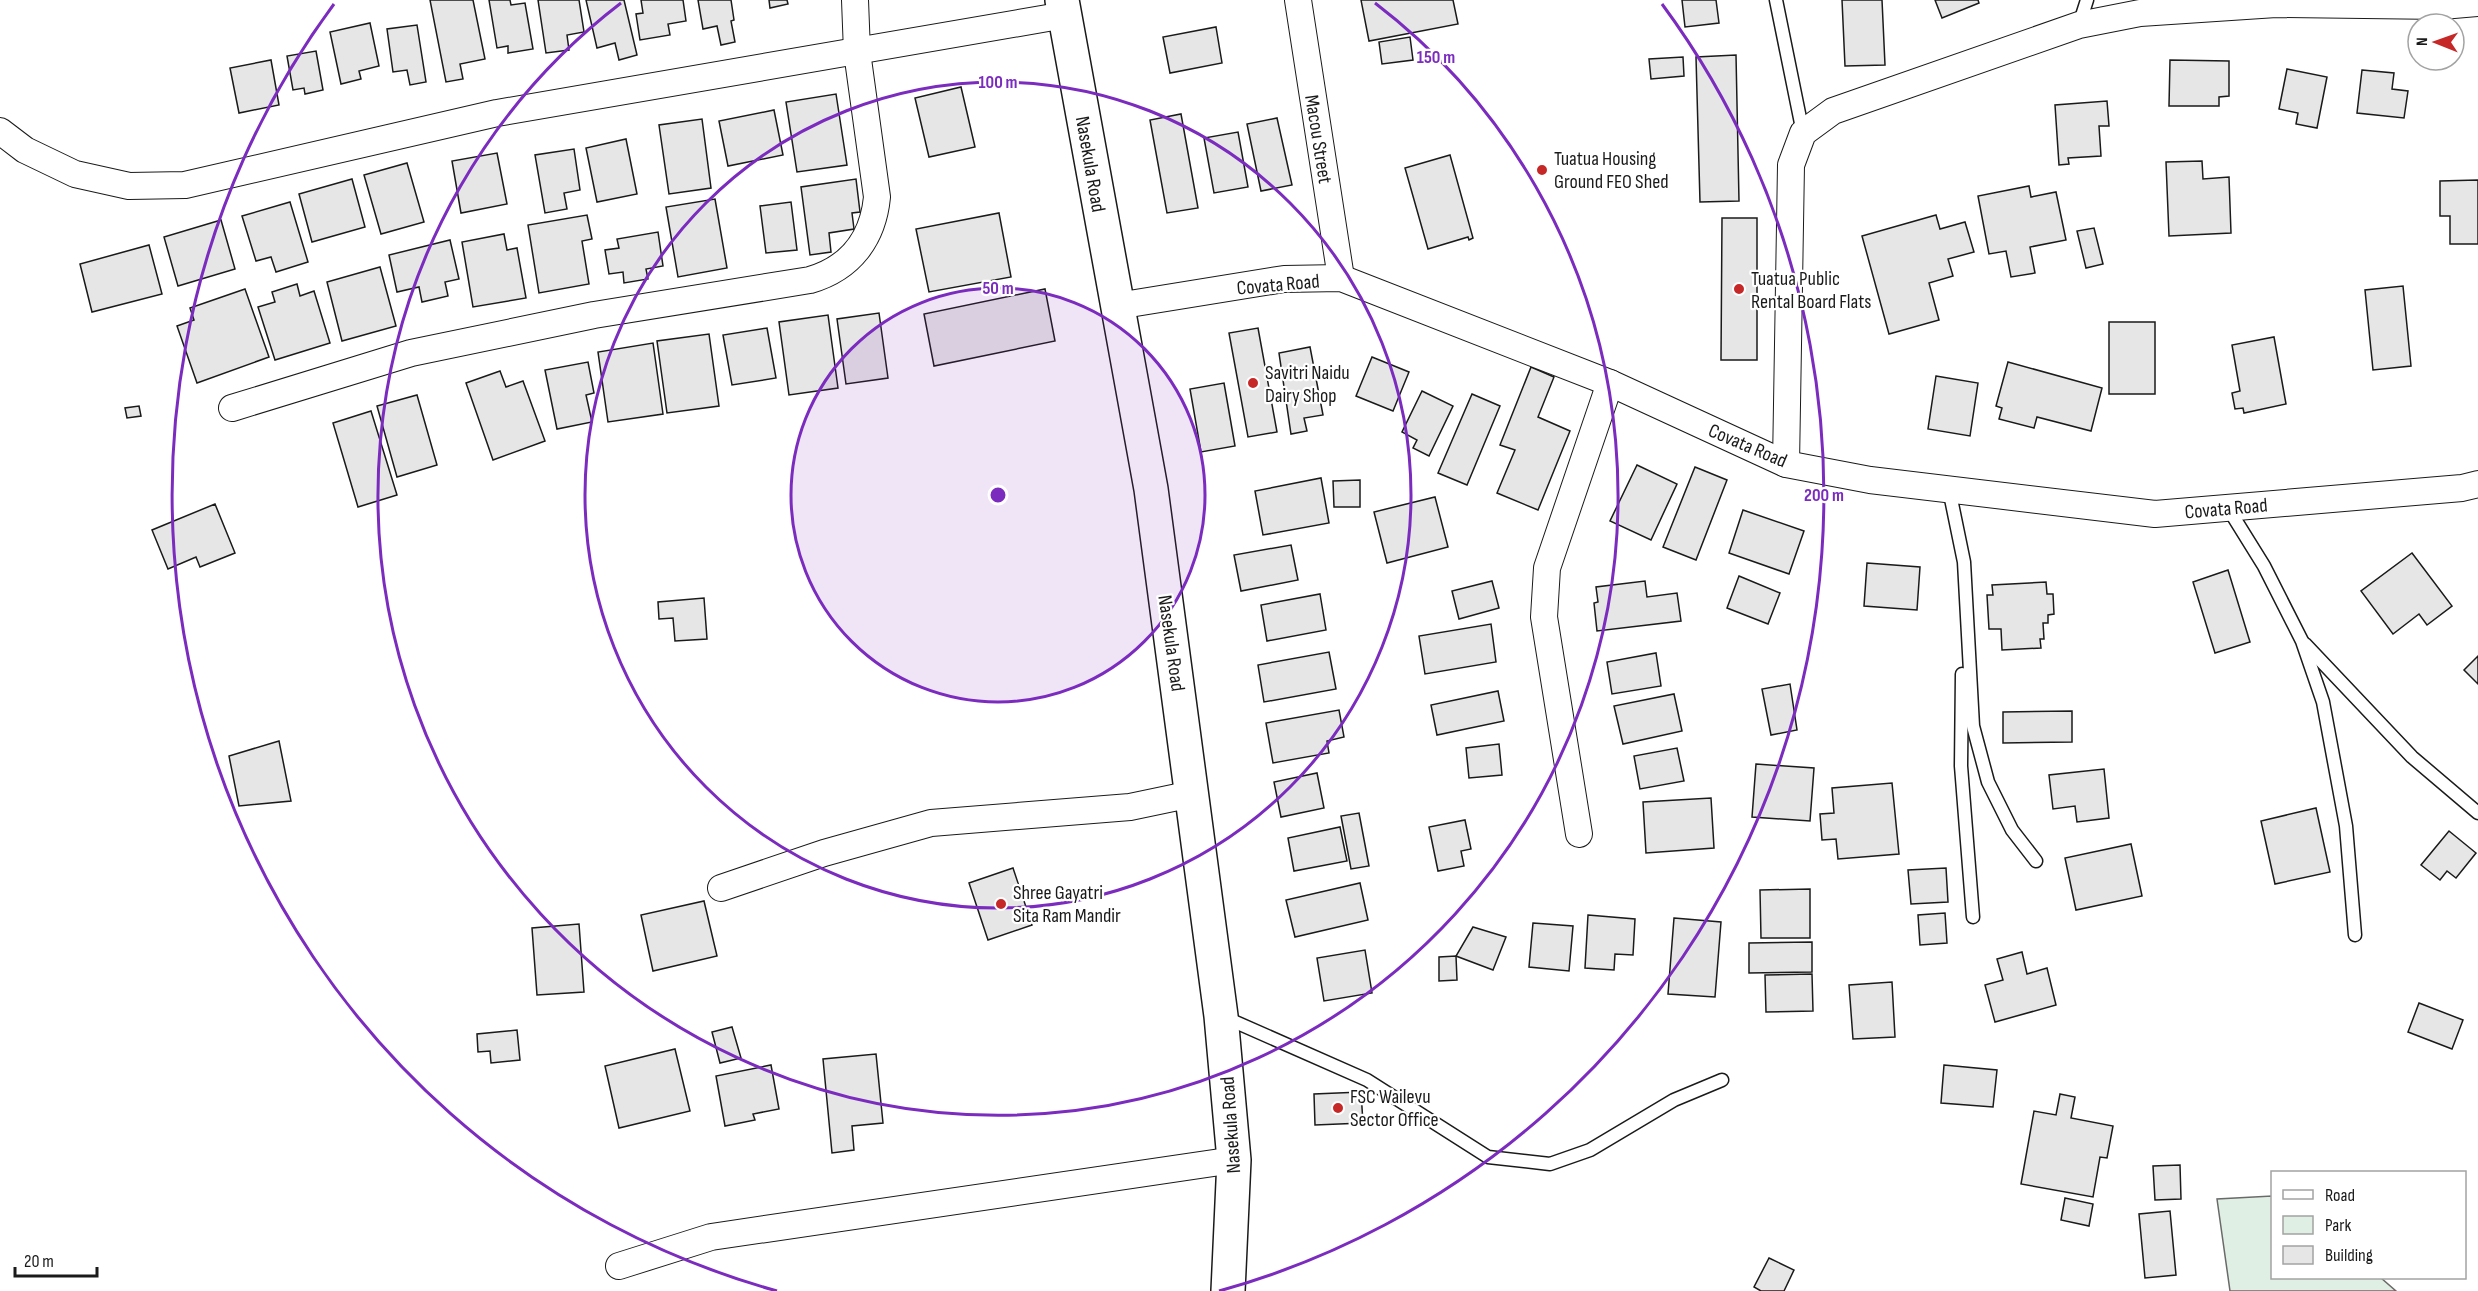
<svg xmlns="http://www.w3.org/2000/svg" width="2478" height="1291" viewBox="0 0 2478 1291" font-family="'Sofia Sans Condensed',sans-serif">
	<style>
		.green { fill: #e0efe3; stroke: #6a6a6a; stroke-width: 1.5 }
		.building { fill: #e6e6e6; stroke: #1a1a1a; stroke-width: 1.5 }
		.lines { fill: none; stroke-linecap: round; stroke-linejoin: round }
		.service-casing { stroke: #1a1a1a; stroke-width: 15 }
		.minor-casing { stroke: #1a1a1a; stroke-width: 28 }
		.secondary-casing { stroke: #1a1a1a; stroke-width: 36 }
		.service { stroke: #fff; stroke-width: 12 }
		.minor { stroke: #fff; stroke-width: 26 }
		.secondary { stroke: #fff; stroke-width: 33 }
		.ring { fill: none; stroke: #7b2cbf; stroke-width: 3 }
		.poi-dot { fill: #c62828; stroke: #fff; stroke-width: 2 }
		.labels { text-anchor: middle; stroke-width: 4.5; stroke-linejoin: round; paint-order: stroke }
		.street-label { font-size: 20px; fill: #1a1a1a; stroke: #fff }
		.poi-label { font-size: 20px; fill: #1a1a1a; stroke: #fff; text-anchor: start }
		.centre { fill: #7b2cbf; stroke: #fff; stroke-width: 3 }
		.ring-label { font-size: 18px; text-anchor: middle; font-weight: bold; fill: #7b2cbf; stroke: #fff; stroke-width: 4.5; stroke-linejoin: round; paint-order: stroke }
	</style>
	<rect width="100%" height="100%" fill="#fff"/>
	<!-- green -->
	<path class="green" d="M2272,1196V1278H2381L2396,1291H2230L2217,1199Z"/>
	<!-- building -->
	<g class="building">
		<path d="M430,0H473L485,59L460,64L463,79L446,82Z"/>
		<path d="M489,0H510L511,5L525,3L533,49L508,53V46L497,48Z"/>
		<path d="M538,0H579L584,32L567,35L569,50L546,53Z"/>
		<path d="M586,0H624L637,55L619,60L615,43L597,48Z"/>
		<path d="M641,0H683L686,21L668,24L670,35L640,40L636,14L643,13Z"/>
		<path d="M698,0H731L734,20L731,21L735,42L721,45L717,26L703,29Z"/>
		<path d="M769,0H787L788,4L770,8Z"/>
		<path d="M1361,0H1453L1458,24L1369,41Z"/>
		<path d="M1682,0H1716L1719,23L1685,27Z"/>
		<path d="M1842,0H1882L1885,65L1845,66Z"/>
		<path d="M1935,0H1978L1979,3L1942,18Z"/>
		<path d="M370,23L379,66L359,71L361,79L341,84L330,32Z"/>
		<path d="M417,25L426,82L410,85L407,70L393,72L387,29Z"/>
		<path d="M1216,27L1222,63L1170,73L1163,37Z"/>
		<path d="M1410,37L1413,60L1382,64L1379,42Z"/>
		<path d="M316,51L323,90L305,94L304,88L293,90L287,56Z"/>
		<path d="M1736,55L1739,201L1700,202L1696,57Z"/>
		<path d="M1683,57L1684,76L1651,79L1649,59Z"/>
		<path d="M271,60L279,105L239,113L230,68Z"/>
		<path d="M2170,60L2229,61V96L2219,97V106H2169Z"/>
		<path d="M2287,69L2327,77L2317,128L2296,124L2298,113L2279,109Z"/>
		<path d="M2362,70L2394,73L2392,89L2408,91L2404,118L2357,113Z"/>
		<path d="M961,87L975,147L929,157L915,98Z"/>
		<path d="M836,94L847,165L797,172L786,102Z"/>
		<path d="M2107,101L2109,126H2099L2101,156L2068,158L2069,164L2059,165L2055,105Z"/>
		<path d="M774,110L783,155L728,166L719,121Z"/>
		<path d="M1181,114L1198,208L1167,213L1150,120Z"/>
		<path d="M1277,118L1292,185L1261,191L1247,124Z"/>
		<path d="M702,119L711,188L669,194L659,125Z"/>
		<path d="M1238,132L1248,187L1214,193L1204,138Z"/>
		<path d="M626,139L637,194L597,202L586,148Z"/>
		<path d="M574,149L580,190L564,193L567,209L545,213L535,155Z"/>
		<path d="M497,153L507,204L461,213L452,161Z"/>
		<path d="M1450,155L1473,238L1469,240L1468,237L1428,249L1405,168Z"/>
		<path d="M2202,161L2203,179L2229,177L2231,233L2169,236L2166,162Z"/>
		<path d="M407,163L424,222L381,234L364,175Z"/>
		<path d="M352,179L365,227L312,242L299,194Z"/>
		<path d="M856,179L860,212L852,213L854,229L829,233L831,252L810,255L801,187Z"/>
		<path d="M2478,180V244H2450V216H2440V181Z"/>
		<path d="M2029,186L2031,197L2056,192L2066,240L2030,247L2035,273L2011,277L2006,251L1989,254L1978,196Z"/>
		<path d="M715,199L727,268L678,277L666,207Z"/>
		<path d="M290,202L308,262L276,272L271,257L256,261L242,216Z"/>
		<path d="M791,202L797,250L766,253L760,206Z"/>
		<path d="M999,213L1011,277L929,292L916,229Z"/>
		<path d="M587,215L592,239L582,241L589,284L539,293L528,225Z"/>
		<path d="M1936,215L1940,229L1965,222L1974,252L1948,259L1953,276L1929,283L1939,320L1889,334L1862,236Z"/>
		<path d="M1722,218H1757V360H1721Z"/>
		<path d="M221,220L235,269L178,286L164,237Z"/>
		<path d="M2094,228L2103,264L2086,268L2077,231Z"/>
		<path d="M658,232L663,266L646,269L648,279L624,283L623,272L609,274L605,250L619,248L617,239Z"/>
		<path d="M504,234L507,250L517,248L526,298L473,307L462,242Z"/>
		<path d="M450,240L459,279L445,282L448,296L422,302L419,287L397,292L389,255Z"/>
		<path d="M149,245L162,294L92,312L80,264Z"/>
		<path d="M380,267L396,326L342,341L327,282Z"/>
		<path d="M297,284L300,296L314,291L330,343L275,360L258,307L275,302L272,292Z"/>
		<path d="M2403,286L2411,366L2373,370L2365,290Z"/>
		<path d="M245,289L269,357L197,383L177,326L194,320L190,308Z"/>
		<path d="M1045,289L1055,341L934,366L924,314Z"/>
		<path d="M879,313L888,378L846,384L837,319Z"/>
		<path d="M828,315L838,388L789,395L779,322Z"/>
		<rect x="2109" y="322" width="46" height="72"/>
		<path d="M767,328L776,378L732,385L723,335Z"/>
		<path d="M1258,328L1277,432L1248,437L1229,333Z"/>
		<path d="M709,334L719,406L667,413L657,341Z"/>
		<path d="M2274,337L2286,404L2244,413L2243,408L2235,409L2232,393L2240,391L2232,345Z"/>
		<path d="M653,343L663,414L608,422L598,352Z"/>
		<path d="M1310,347L1323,415L1304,418L1307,431L1291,434L1279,353Z"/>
		<path d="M1372,357L1409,372L1393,411L1356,396Z"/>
		<path d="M588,362L594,393L586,395L592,422L557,429L545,370Z"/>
		<path d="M2008,362L2102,388L2091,431L2037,417L2034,428L1999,419L2002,408L1996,406Z"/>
		<path d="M1531,367L1554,377L1538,417L1570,431L1538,510L1497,493L1515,450L1500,445Z"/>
		<path d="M500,371L506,387L523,381L545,441L493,460L466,383Z"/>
		<path d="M1936,376L1978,383L1970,436L1928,429Z"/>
		<path d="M1224,383L1235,446L1201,452L1190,389Z"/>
		<path d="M1422,391L1453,406L1429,456L1413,448L1417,440L1402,432Z"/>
		<path d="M1472,394L1500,406L1467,485L1438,473Z"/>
		<path d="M417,395L437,465L397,477L377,406Z"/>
		<path d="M139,406L141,416L127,418L125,408Z"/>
		<path d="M371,411L397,495L358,507L333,423Z"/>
		<path d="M1637,465L1677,484L1651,540L1610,521Z"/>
		<path d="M1695,467L1727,480L1696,560L1663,547Z"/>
		<path d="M1321,478L1329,523L1263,535L1255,491Z"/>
		<path d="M1360,480V507H1334L1333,481Z"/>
		<path d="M1435,497L1448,547L1387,563L1374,512Z"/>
		<path d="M215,504L235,553L200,567L196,557L168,569L152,530Z"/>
		<path d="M1743,510L1804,531L1789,574L1729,553Z"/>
		<path d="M1291,545L1298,580L1241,591L1234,555Z"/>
		<path d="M2412,553L2452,606L2427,625L2419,614L2393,634L2361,591Z"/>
		<path d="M1867,563L1920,567L1917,610L1864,606Z"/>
		<path d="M2228,570L2250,642L2215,653L2193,582Z"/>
		<path d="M1739,576L1780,593L1768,624L1727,608Z"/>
		<path d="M1492,581L1499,608L1459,619L1452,591Z"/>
		<path d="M1645,581L1647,597L1677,593L1681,621L1597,631L1594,603L1598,602L1596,587Z"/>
		<path d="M2046,582L2047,594H2053L2054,614L2048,615V623H2043L2044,639H2040L2041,648L2002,650L2001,629H1989L1987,595H1993L1992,585Z"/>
		<path d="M1320,594L1326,630L1267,641L1261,605Z"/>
		<path d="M704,598L707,639L675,641L673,618L659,619L658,602Z"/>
		<path d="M1491,624L1496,662L1425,674L1419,636Z"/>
		<path d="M1329,652L1336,689L1264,702L1258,665Z"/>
		<path d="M1656,653L1661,686L1612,694L1607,662Z"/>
		<path d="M2478,656V684L2464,670Z"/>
		<path d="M1790,684L1797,730L1771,735L1762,689Z"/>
		<path d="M1498,691L1504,721L1437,735L1431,705Z"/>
		<path d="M1674,694L1682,731L1623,744L1614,706Z"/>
		<path d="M1339,710L1344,737L1327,741L1329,753L1273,763L1266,723Z"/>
		<path d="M2072,711V742L2003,743V712Z"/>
		<path d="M279,741L291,801L239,806L229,756Z"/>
		<path d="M1499,744L1502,775L1469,778L1466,748Z"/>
		<path d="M1677,748L1684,781L1640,789L1634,756Z"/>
		<path d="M1756,764L1814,768L1810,821L1752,817Z"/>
		<path d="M2104,769L2109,818L2077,822L2075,806L2053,809L2049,775Z"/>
		<path d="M1317,773L1324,808L1281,817L1274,782Z"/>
		<path d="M1892,783L1899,854L1838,859L1836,839L1822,840L1820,814L1834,813L1832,788Z"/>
		<path d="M1711,798L1714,848L1646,853L1643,802Z"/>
		<path d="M2316,808L2330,872L2275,884L2261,821Z"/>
		<path d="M1359,813L1369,866L1351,869L1341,816Z"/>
		<path d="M1465,820L1471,849L1461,851L1464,866L1438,871L1429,827Z"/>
		<path d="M1340,827L1347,861L1294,871L1288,838Z"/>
		<path d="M2449,831L2476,853L2456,878L2447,871L2440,880L2421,865Z"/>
		<path d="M2131,844L2142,896L2076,910L2065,858Z"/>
		<path d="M1013,868L1032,925L988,940L969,883Z"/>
		<path d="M1946,868L1948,902L1911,904L1908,870Z"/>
		<path d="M1360,883L1368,920L1295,937L1286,900Z"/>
		<path d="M1810,889V938H1761L1760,890Z"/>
		<path d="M704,901L717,956L653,971L641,915Z"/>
		<path d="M1945,913L1947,943L1920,945L1918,915Z"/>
		<path d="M1588,915L1635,919L1633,955L1615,954L1614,970L1585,968Z"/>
		<path d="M1674,918L1721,922L1715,997L1668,994Z"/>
		<path d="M1533,923L1573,926L1569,971L1529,967Z"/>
		<path d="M579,924L584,992L537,995L532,928Z"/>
		<path d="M1473,927L1506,937L1493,970L1456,956Z"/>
		<path d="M1812,942V972L1749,973V943Z"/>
		<path d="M1365,950L1372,993L1324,1001L1317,958Z"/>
		<path d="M2022,952L2027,974L2047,968L2056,1005L1995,1022L1985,985L2003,980L1997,959Z"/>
		<path d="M1456,956L1457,980L1439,981V957Z"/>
		<path d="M1812,974L1813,1011L1766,1012L1765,975Z"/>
		<path d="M1892,982L1895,1037L1853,1039L1849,985Z"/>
		<path d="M2419,1003L2463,1020L2452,1049L2408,1032Z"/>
		<path d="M732,1027L741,1058L720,1063L712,1032Z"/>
		<path d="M517,1030L520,1060L491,1063L490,1051L478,1052L477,1034Z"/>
		<path d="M675,1049L690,1111L619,1128L605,1066Z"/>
		<path d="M876,1054L883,1123L852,1126L854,1150L832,1153L823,1059Z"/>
		<path d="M771,1065L779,1109L753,1114L755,1120L725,1126L716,1076Z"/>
		<path d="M1944,1065L1997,1070L1993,1107L1941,1103Z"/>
		<path d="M1361,1092L1363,1123L1315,1125L1314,1094Z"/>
		<path d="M2060,1094L2075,1097L2071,1118L2113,1126L2107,1158L2100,1157L2093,1197L2021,1184L2034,1111L2056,1115Z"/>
		<path d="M2180,1165L2181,1199L2155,1200L2153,1166Z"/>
		<path d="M2065,1198L2093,1204L2089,1226L2061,1220Z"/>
		<path d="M2170,1211L2176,1275L2145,1278L2139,1214Z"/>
		<path d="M1769,1258L1794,1270L1784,1291H1761L1754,1287Z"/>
	</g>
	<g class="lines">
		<defs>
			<g id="service">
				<path d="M1776,0L1803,133"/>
				<path d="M2079,25L2087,0"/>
				<path d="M1949,489L1964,562L1973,726L1988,782L2012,830L2036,861"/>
				<path d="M2228,508L2264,566L2302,641L2323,702L2346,826L2355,935"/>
				<path d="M2305,644L2412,757L2478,813"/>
				<path d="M1962,674L1961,766L1973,917"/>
				<path d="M1224,1017L1367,1080L1488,1157L1550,1164L1590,1150L1674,1100L1722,1080"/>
			</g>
			<g id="minor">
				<path d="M1298,0L1341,278"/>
				<path d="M0,131L25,150L75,174L129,186L185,185L497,113L1065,15"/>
				<path d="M1117,306L1284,279L1341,278L1610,383L1786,464L1870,480L2155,514L2462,488L2478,484"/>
				<path d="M232,408L411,353L594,315L810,280C851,268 873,238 877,197L857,52L855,0"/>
				<path d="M1786,464L1791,165L1803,133L1833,111L2079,25L2140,13L2276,4L2442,6L2478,3"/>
				<path d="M1579,834L1544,617L1547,568L1610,383"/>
				<path d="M721,888L824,853L931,823L1130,807L1192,794"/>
				<path d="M619,1266L711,1237L1234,1160"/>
			</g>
			<path id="secondary" d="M1062,0L1151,489L1221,1016L1234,1160L1228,1291"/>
		</defs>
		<!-- service casing -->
		<use href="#service" class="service-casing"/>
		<!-- minor casing -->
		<use href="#minor" class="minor-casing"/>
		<!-- secondary casing -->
		<use href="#secondary" class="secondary-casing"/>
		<!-- service -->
		<use href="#service" class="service"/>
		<!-- minor -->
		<use href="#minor" class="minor"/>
		<!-- secondary -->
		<use href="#secondary" class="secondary"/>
	</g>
	<!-- distance rings -->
	<circle cx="998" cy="495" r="207" fill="#7b2cbf" fill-opacity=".12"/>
	<g class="ring">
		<circle cx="998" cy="495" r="207"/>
		<circle cx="998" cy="495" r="413"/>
		<path d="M1375 3A620 620 0 1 1 621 3"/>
		<path d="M777 1291A826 826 0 0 1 334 4M1662 4A826 826 0 0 1 1219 1291"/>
	</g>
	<!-- markers -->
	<g class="poi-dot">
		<circle cx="1542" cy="170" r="6"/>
		<circle cx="1739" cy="289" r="6"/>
		<circle cx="1253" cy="383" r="6"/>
		<circle cx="1001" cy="904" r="6"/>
		<circle cx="1338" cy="1108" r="6"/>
	</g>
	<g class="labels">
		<!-- street labels -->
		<g class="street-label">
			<text transform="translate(1319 139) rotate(81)" y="7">Macou Street</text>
			<text transform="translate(1091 164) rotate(80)" y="7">Nasekula Road</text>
			<text transform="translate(1278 284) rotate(-5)" y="7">Covata Road</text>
			<text transform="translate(1748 445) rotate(23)" y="7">Covata Road</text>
			<text transform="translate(2226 508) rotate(-5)" y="7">Covata Road</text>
			<text transform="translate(1172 643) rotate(82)" y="7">Nasekula Road</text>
			<text transform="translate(1230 1125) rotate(-94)" y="7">Nasekula Road</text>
		</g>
		<!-- poi labels -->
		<g class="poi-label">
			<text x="1554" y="165">Tuatua Housing<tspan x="1554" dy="23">Ground FEO Shed</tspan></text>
			<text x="1751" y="285">Tuatua Public<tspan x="1751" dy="23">Rental Board Flats</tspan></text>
			<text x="1265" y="379">Savitri Naidu<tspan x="1265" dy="23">Dairy Shop</tspan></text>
			<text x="1013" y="899">Shree Gayatri<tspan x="1013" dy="23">Sita Ram Mandir</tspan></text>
			<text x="1350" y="1103">FSC Wailevu<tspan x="1350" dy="23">Sector Office</tspan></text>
		</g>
	</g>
	<circle cx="998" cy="495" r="9" class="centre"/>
	<g class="ring-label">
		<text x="1436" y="63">150 m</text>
		<text x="998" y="88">100 m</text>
		<text x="998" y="294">50 m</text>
		<text x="1824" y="501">200 m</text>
	</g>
	<!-- legend -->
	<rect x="2271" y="1171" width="195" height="108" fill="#ffffff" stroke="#a3a3a3" stroke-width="1.5"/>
	<rect x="2283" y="1190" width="30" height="9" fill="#ffffff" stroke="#a3a3a3" stroke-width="1.5"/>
	<text x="2325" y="1201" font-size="18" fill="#1a1a1a">Road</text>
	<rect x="2283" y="1216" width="30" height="18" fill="#e0efe3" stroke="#a3a3a3" stroke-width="1.5"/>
	<text x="2325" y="1231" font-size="18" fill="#1a1a1a">Park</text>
	<rect x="2283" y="1246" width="30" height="18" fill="#e6e6e6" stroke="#a3a3a3" stroke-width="1.5"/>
	<text x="2325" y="1261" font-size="18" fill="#1a1a1a">Building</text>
	<!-- north arrow -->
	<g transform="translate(2436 42) rotate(271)"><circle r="28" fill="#ffffff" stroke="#a3a3a3" stroke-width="1.5"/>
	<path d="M0-4.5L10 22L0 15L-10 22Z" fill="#c62828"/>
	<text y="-9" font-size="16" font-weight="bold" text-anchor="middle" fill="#1a1a1a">N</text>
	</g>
	<!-- scale -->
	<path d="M15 1267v9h82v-9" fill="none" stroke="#1a1a1a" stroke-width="3"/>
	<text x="24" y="1267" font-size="18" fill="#1a1a1a" stroke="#ffffff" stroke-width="4.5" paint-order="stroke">20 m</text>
</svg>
